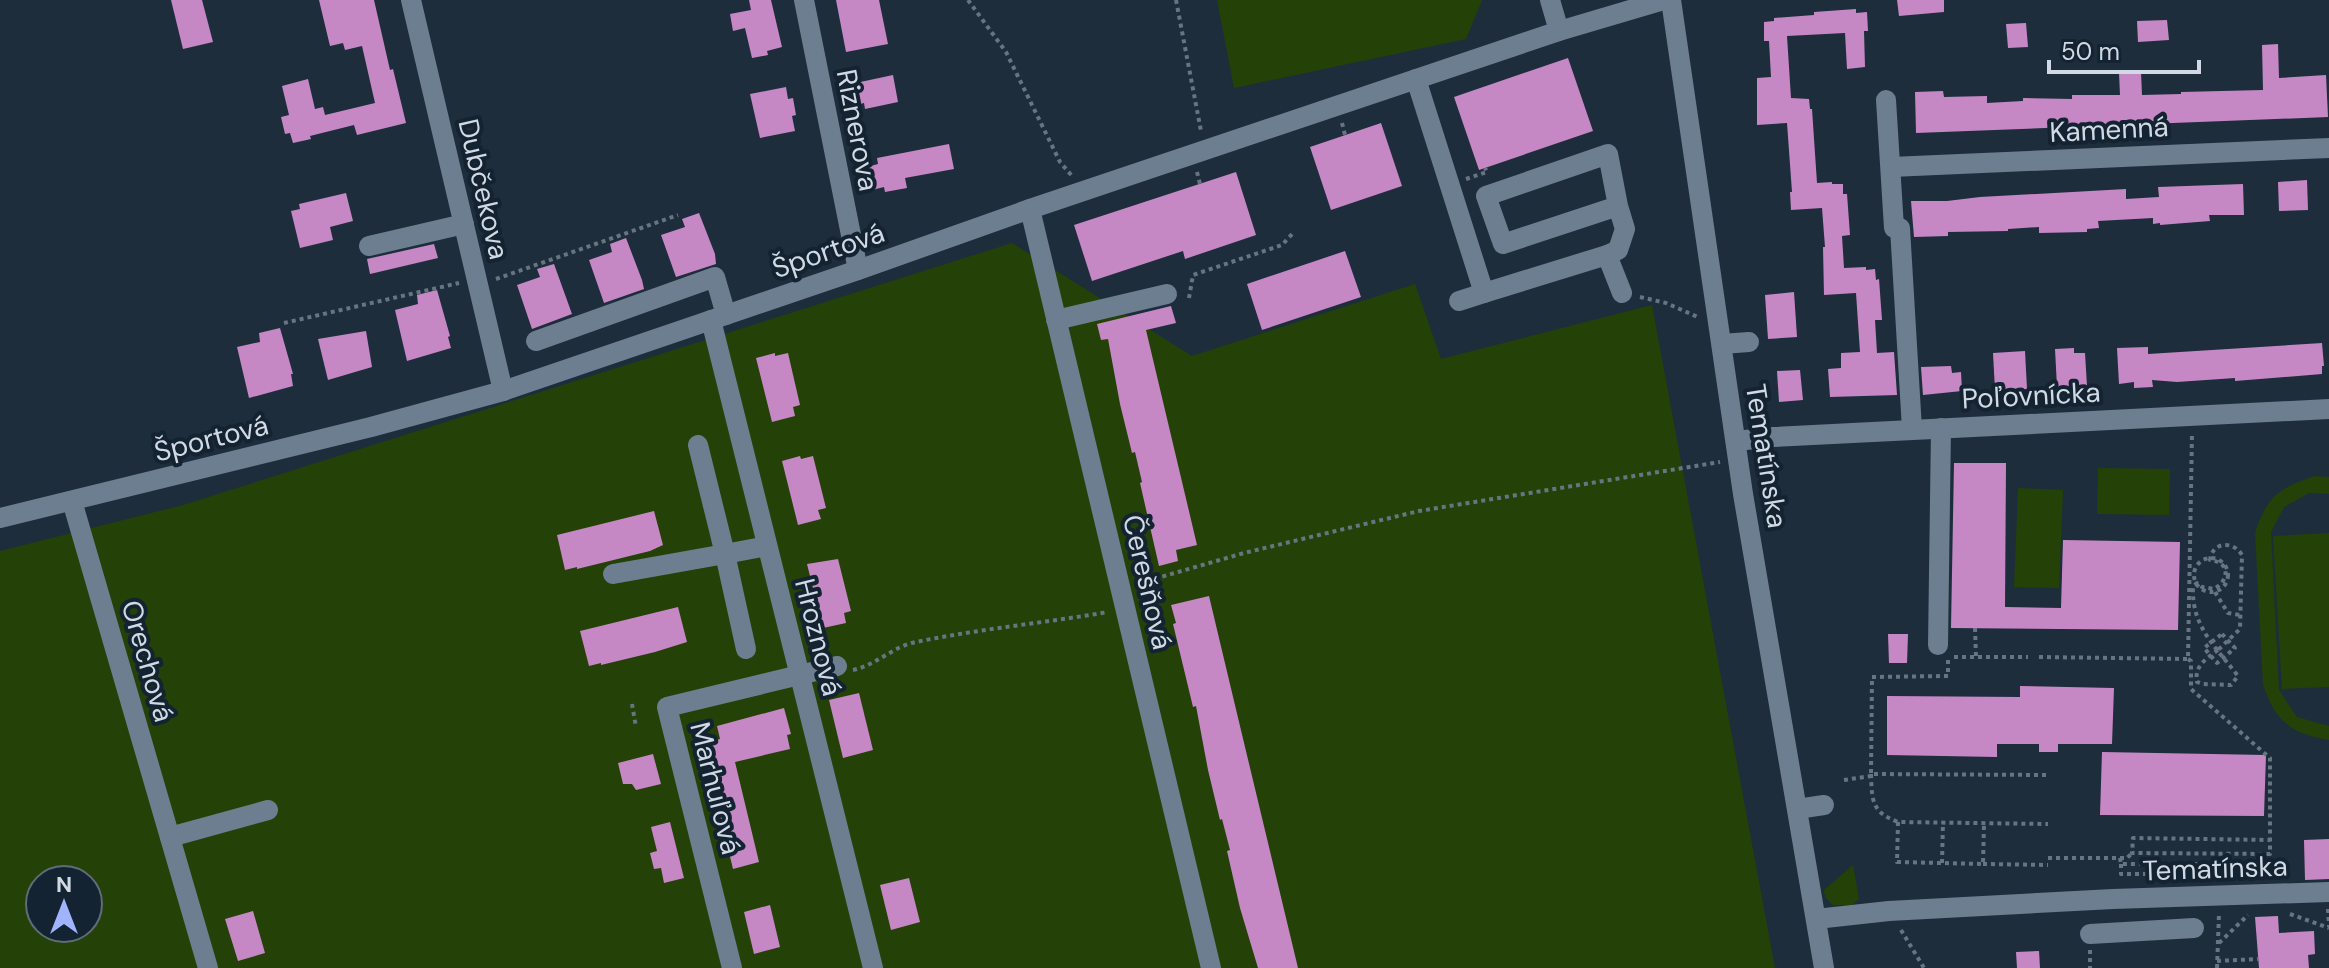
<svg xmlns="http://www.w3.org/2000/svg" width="2329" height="968" viewBox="0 0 2329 968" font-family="'DM Sans',sans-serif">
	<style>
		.green { fill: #244108; fill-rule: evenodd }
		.building { fill: #c688c5 }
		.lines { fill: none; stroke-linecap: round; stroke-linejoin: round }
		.path { stroke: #677481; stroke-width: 4; stroke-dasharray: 4 4; stroke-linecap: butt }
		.minor { stroke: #6d7e90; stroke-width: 20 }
		.labels { text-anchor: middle; stroke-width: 8; stroke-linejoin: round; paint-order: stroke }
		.street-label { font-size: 28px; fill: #d1dae4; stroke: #142331 }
	</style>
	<rect width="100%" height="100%" fill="#1e2d3c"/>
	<!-- green -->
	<g class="green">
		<path d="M1217,0H1482L1466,39L1234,88Z"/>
		<path d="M1012,243L1192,356L1415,284L1441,359L1652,305L1775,968H0V551L183,505ZM40,880H88V928H40Z"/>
		<path d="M2098,468L2170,469L2169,515L2097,514Z"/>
		<path d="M2315,476L2329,477V494L2309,493L2284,507L2271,532L2279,690L2297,717L2329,726V740C2291,734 2276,722 2263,685L2255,533C2267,496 2279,488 2315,476Z"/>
		<path d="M2018,488L2063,490L2059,588L2014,587Z"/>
		<path d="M2329,533V687L2282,689L2273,536Z"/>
		<path d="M1853,865L1859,899L1852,905H1833L1825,897L1824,890Z"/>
	</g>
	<!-- building -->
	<g class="building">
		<path d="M171,0H202L213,42L183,49Z"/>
		<path d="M319,0H374L390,70L393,69L406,123L357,135L354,125L310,136L311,139L293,143L290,133L285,134L281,117L289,115L282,86L308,79L315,109L323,107L325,115L375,103L362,46L345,50L343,43L330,46Z"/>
		<path d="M749,0H771L782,47L767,51L768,55L752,58L745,28L733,31L730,14L751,10Z"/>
		<path d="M836,0H879L888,44L846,52Z"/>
		<path d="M1897,0H1944V12L1899,16Z"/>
		<path d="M1856,9V13L1867,12L1868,31H1864L1865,67L1847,69L1845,33L1787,36L1791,98L1809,99L1810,109H1812L1817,183L1832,182V184H1843V194H1847L1850,235L1842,236L1844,268L1866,267V270L1875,269L1876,280L1879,279L1882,320H1875L1877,353L1894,352L1897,395L1830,397L1828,369L1841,368V353L1860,352L1856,293L1824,295L1823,247H1825L1822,208L1791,210L1790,192H1792L1787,123L1757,125V78L1771,77L1769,41H1764V22L1774,21V18L1814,15V12Z"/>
		<path d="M2167,20L2169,40L2138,42L2137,21Z"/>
		<path d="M2026,23L2028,47L2008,48L2006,24Z"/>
		<path d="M2278,44L2279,78L2326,75L2328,117L1916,133L1915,92L1943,91L1944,97L1987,96V103L2023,101V98L2072,99V95H2120L2119,73L2141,72L2142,95L2181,94V92L2263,90L2262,45Z"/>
		<path d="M1568,58L1593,131L1479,170L1454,97Z"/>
		<path d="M893,75L898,102L865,109L864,103L855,105L851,84Z"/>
		<path d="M786,87L788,99L793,98L796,115L792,116L795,131L760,138L750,94Z"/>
		<path d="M1381,123L1402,186L1331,210L1310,147Z"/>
		<path d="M949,144L954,169L905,178L907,188L885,192L884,187L872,190L867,167L878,164L877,158Z"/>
		<path d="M1236,172L1256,235L1185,259L1183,251L1092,281L1074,225Z"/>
		<path d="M2307,180L2308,210L2279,211L2278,182Z"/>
		<path d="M2243,184L2244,215H2209L2210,221L2160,225V223L2153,224V218L2098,221L2099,228L2087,229V232L2039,233V227L2008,229V231L1948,232V236L1914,237L1911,201H1947L1980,197L2126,189V199L2159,197L2158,187Z"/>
		<path d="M346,193L353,221L330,227L333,240L300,248L291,211L300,209L299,204Z"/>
		<path d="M699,213L715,254L716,264L676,277L661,235L685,227L682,219Z"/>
		<path d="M626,238L642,280L644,289L604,303L589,260L612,252L610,244Z"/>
		<path d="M434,244L438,258L370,274L367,259Z"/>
		<path d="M1345,251L1361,297L1262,330L1247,284Z"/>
		<path d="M554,264L572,314L532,329L517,285L540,277L537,269Z"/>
		<path d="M437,290L450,336L448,337L451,348L407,361L395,310L418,304L417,295Z"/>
		<path d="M1794,292L1797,337L1768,339L1765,295Z"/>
		<path d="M1171,306L1176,323L1146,330L1197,545L1176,550L1178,561L1159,566L1140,483L1142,482L1135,452L1132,453L1120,404L1108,339L1101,340L1097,324Z"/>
		<path d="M280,328L293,374H291L293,386L249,398L237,347L260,342L259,333Z"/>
		<path d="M366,331L372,367L328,380L318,339Z"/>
		<path d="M2322,343L2324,366H2322V374L2235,381V378L2177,382L2152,380L2153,387L2134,388V382L2119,384L2117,348L2148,347V354Z"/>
		<path d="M2074,348V353H2085L2087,386L2057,387L2055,349Z"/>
		<path d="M2025,351L2027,389L1995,390L1993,353Z"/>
		<path d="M775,353V356L788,353L800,405L793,407L795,416L772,422L756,358Z"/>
		<path d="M1951,366L1952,373L1961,372L1962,391L1923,395L1921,367Z"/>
		<path d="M1800,370L1803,400L1779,402L1777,371Z"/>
		<path d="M800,456L801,459L813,456L826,508L818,510L821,519L798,525L782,461Z"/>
		<path d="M1954,463H2006L2005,607L2061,608L2063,540L2180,542L2178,630L1951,628Z"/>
		<path d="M654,511L663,545L650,551L577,569V567L565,570L557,535Z"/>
		<path d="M838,559L851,611L844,613L846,623L823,628L807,564Z"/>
		<path d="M1209,596L1234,701L1298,968H1258L1240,908L1227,851L1230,850L1222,819L1220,820L1208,770L1196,706L1193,707L1173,624L1176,623L1171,605Z"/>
		<path d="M678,607L687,642L655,652L601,665V663L589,666L580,631Z"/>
		<path d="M1888,634H1908L1907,663H1889Z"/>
		<path d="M2020,686L2114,688L2112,744H2058V752H2039V744H1997V757L1887,755V696L2020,697Z"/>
		<path d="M859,693L873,750L843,758L829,700Z"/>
		<path d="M784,708L791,734L787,735L790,749L735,762L759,862L733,869L719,811V787L709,790L706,776L709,774L702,743L720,739L717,726Z"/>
		<path d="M2102,752L2266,755L2264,816L2100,815Z"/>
		<path d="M653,754L661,784L636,790L632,784H623L618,763Z"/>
		<path d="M670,822L684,878L664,883L661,868L654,869L650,853L657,851L651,827Z"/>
		<path d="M2329,839V879L2305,880L2304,840Z"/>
		<path d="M909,878L920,922L891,930L880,885Z"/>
		<path d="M770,905L780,947L754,954L744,912Z"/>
		<path d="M253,911L265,953L238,961L225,919Z"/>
		<path d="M2278,916L2279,933L2314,931L2315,954L2308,955L2309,968H2259L2255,917Z"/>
		<path d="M2039,951L2040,968H2017L2016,952Z"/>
	</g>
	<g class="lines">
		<!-- path -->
		<g class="path">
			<path d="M968,0L1006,52L1060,162L1072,176"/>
			<path d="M1176,0L1201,131"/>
			<path d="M1342,123L1345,135"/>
			<path d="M1197,172L1200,184"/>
			<path d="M1466,179L1487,172L1485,168"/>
			<path d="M496,279L678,215"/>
			<path d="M1640,297L1666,303L1700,318"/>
			<path d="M1189,298L1193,275L1282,245L1294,232"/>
			<path d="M284,323L459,283"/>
			<circle cx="2211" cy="575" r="17"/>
			<path d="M1147,581L1244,553L1419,511L1720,462"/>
			<path d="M2215,592L2228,613L2240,615"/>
			<path d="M1975,628L1976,657"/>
			<path d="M2222,634L2235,648L2217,663L2204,648Z"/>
			<path d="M2218,650C2206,659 2194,666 2197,682L2203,684L2231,685L2238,676C2215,646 2191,626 2193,586L2197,583L2202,587L2214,589C2230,580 2230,562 2210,560C2212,542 2233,540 2242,555L2240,629L2218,650"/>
			<path d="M1954,657H2028"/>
			<path d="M2039,657L2188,659L2192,433"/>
			<path d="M2188,659L2191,661V689L2270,758V854L2132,853L2133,838L2270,840"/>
			<path d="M1948,660V676L1872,677L1871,774L2047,775"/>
			<path d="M853,670C876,665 894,646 916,642C979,629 1044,623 1108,612"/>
			<path d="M632,704L636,727"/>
			<path d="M1871,774C1872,800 1871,812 1898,822L2048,824"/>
			<path d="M1844,780L1871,776"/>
			<path d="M1898,822L1897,862L1983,864L1984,824"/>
			<path d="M2048,858H2127L2132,853"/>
			<path d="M2120,858L2121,864H2222V875H2219"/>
			<path d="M1942,863L1943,822"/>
			<path d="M1983,864L2048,865"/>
			<path d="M2121,864V874H2198"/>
			<path d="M2328,909L2329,927"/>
			<path d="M2290,914L2329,928"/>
			<path d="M1901,930L1924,968"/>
			<path d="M2219,943L2248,915"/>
			<path d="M2090,950V968"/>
			<path d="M2217,961L2258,959"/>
			<path d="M2217,968L2219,914"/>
		</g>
		<!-- minor -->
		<g class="minor">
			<path d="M411,0L503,391"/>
			<path d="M804,0L858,270"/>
			<path d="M1550,0L1559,31"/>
			<path d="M1671,0L1743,494L1824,968"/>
			<path d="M1416,79L1484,293L1607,255L1618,250L1625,229L1618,206L1503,244L1486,196L1608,154L1618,206"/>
			<path d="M1886,100L1894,228H1900L1912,429"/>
			<path d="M1891,167L2329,148"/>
			<path d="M1030,209L1211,968"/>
			<path d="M369,246L464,224"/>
			<path d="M1607,255L1622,293"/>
			<path d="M1459,301L1484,293"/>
			<path d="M711,320L873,968"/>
			<path d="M1056,320L1167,294"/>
			<path d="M536,341L715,277L726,315"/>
			<path d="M1722,344L1749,342"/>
			<path d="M1736,441L1774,437L2329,409"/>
			<path d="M698,445L725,554L767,546"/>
			<path d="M72,501L208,968"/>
			<path d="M0,518L371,427L503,391L858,270L1030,209L1559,31L1664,0"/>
			<path d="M613,574L725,554L746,649"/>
			<path d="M1938,645L1941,428"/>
			<path d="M1797,809L1824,805"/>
			<path d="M170,837L268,810"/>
			<path d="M1816,919L1889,911L2113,899L2329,892"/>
			<path d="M2090,934L2194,928"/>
			<path d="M732,968L667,707L837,666"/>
		</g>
	</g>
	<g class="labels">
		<!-- street labels -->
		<g class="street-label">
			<text transform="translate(2109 129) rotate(-3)" y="10">Kamenná</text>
			<text transform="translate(858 130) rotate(79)" y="10">Riznerova</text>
			<text transform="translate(484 189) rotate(77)" y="10">Dubčekova</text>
			<text transform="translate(828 250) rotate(-19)" y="10">Športová</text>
			<text transform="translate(2031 395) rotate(-3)" y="10">Poľovnícka</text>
			<text transform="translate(211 438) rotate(-14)" y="10">Športová</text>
			<text transform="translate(1767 456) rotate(81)" y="10">Tematínska</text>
			<text transform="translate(1148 582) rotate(77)" y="10">Čerešňová</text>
			<text transform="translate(819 637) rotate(76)" y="10">Hroznová</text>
			<text transform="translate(148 661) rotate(74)" y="10">Orechová</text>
			<text transform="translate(716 788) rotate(76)" y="10">Marhuľová</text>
			<text transform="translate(2215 868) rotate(-2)" y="10">Tematínska</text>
		</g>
	</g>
	<!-- north arrow -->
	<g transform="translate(64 904)"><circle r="38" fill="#142331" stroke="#606c79" stroke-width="2"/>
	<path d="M0-6L14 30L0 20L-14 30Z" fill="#a0b3fd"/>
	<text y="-12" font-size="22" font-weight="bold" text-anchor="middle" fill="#d1dae4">N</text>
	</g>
	<!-- scale -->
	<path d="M2049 60v12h150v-12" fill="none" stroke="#d1dae4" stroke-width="4"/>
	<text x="2061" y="60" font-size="24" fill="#d1dae4" stroke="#142331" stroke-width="6" paint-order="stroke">50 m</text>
</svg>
